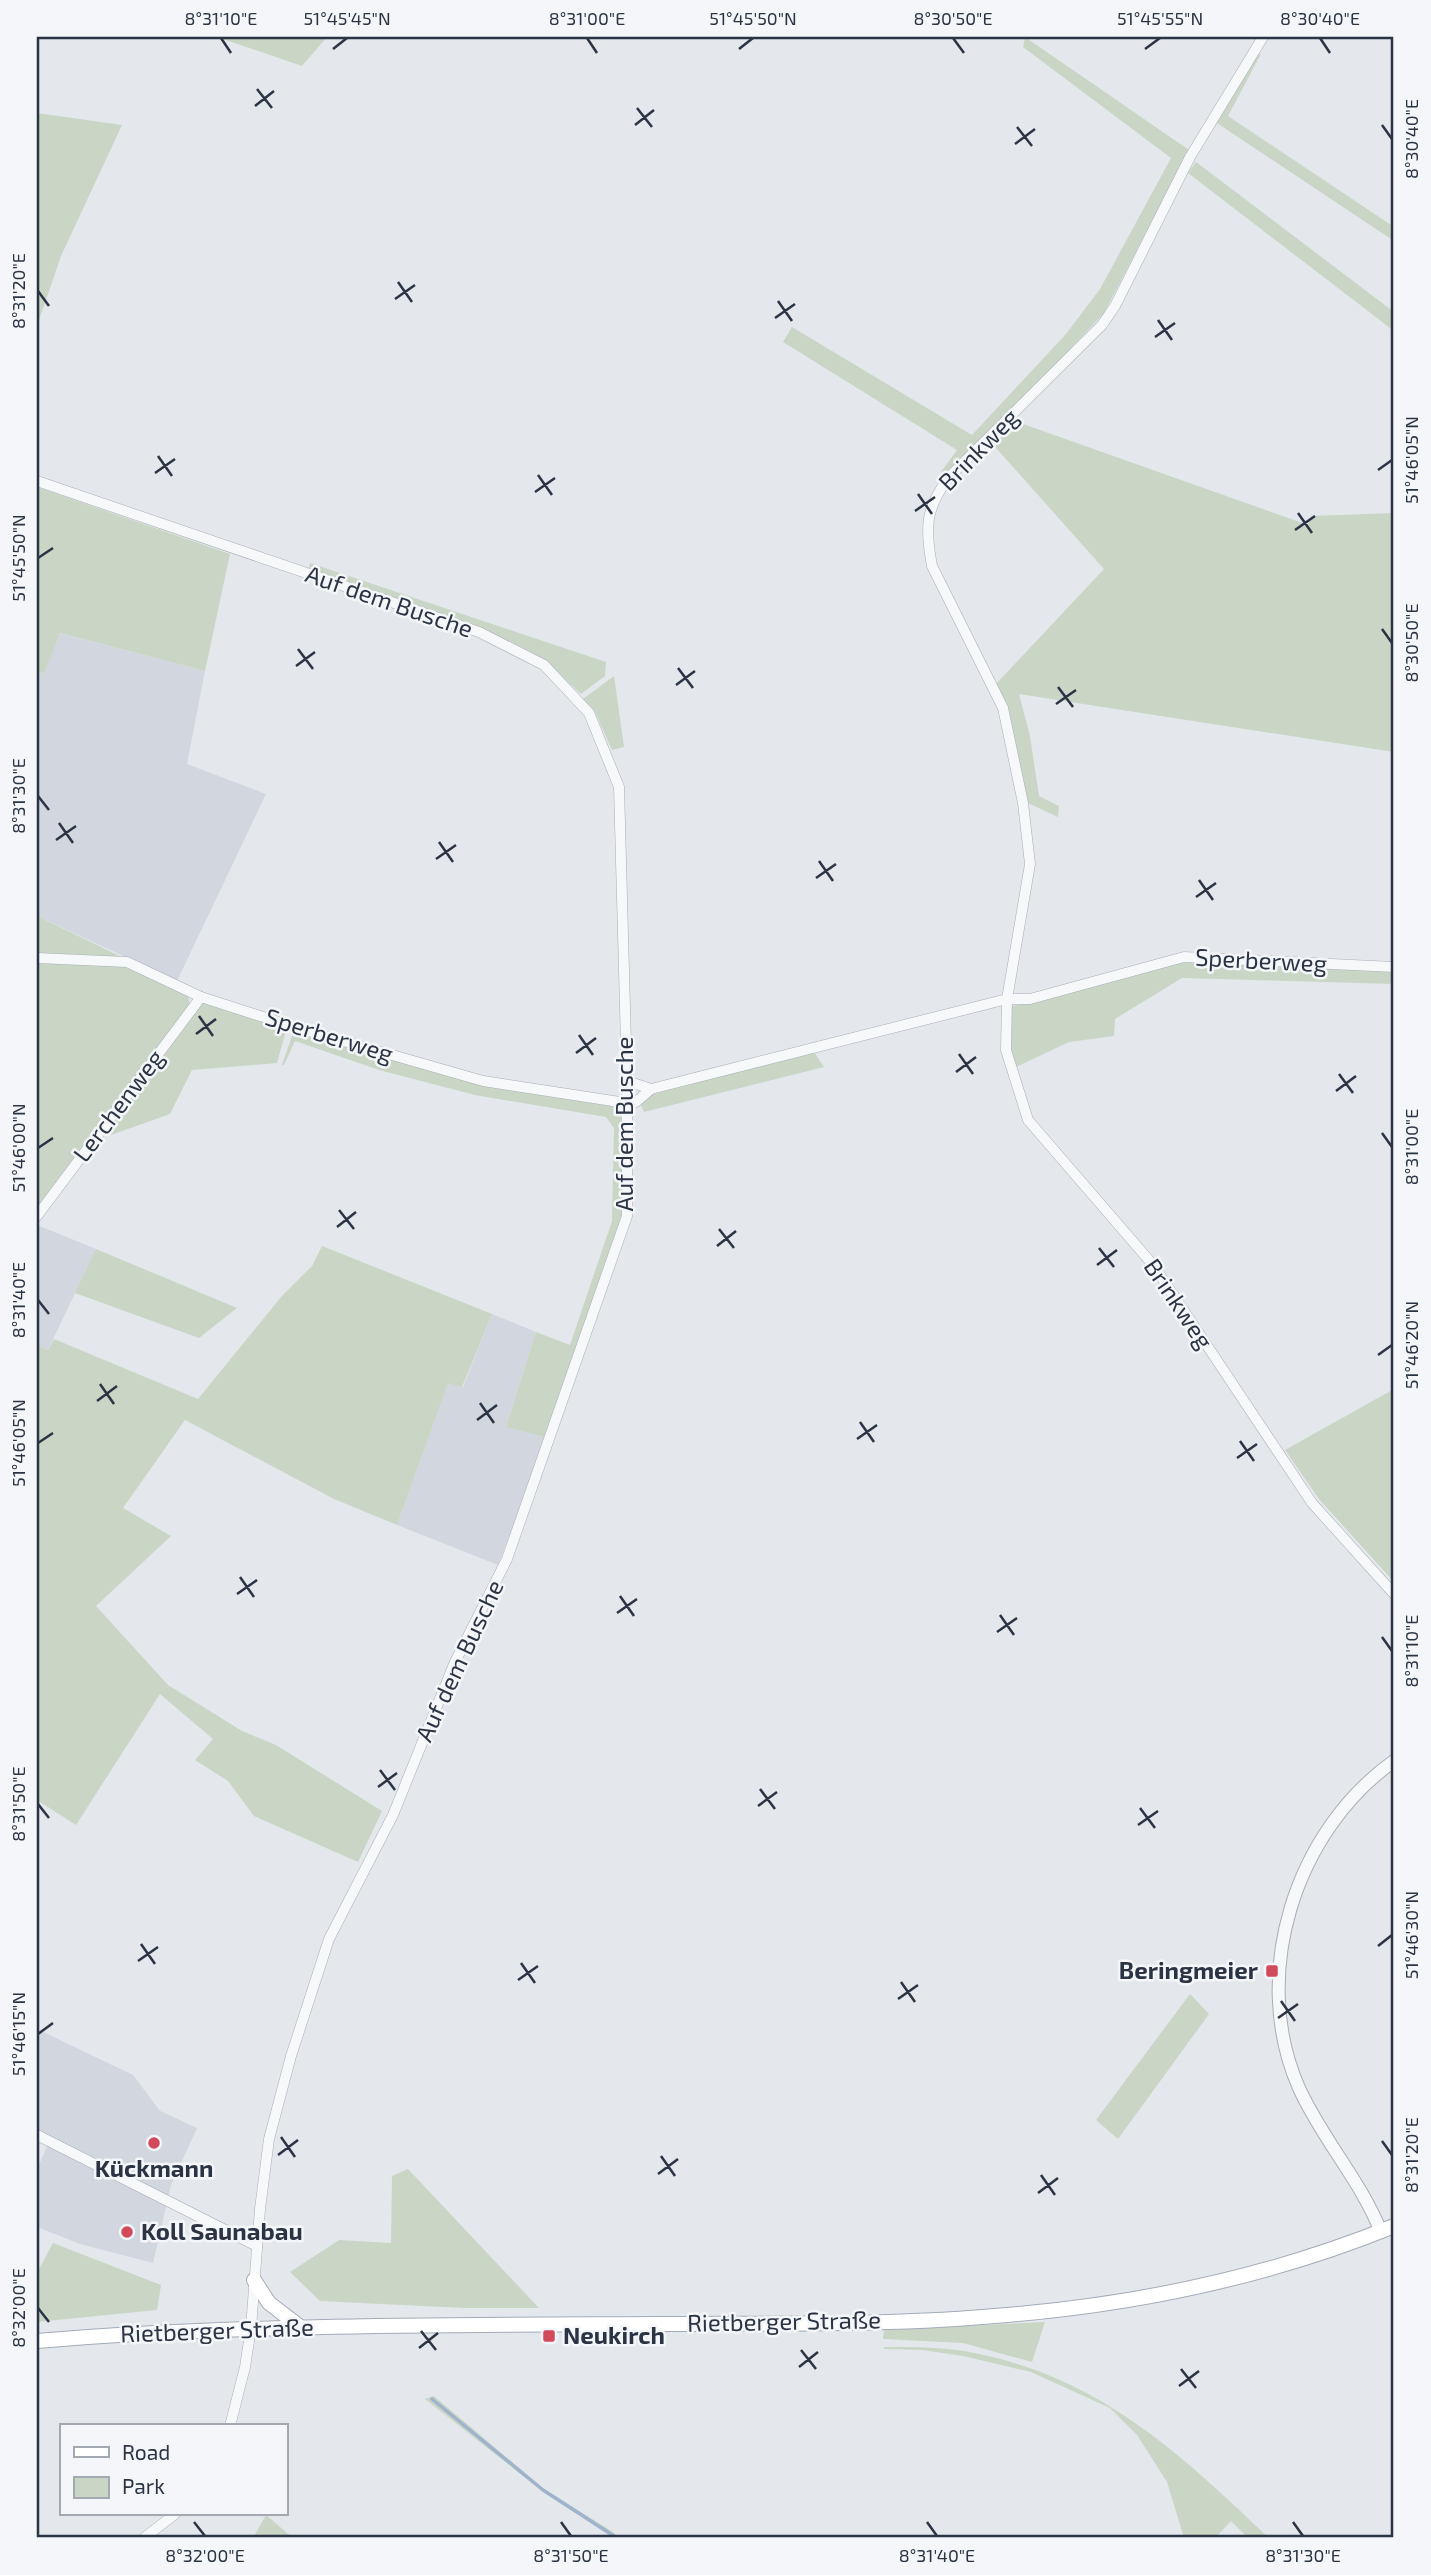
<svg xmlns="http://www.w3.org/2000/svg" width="1431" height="2575" viewBox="0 0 1431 2575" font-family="'Exo 2',sans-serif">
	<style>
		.built { fill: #d2d6de }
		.green { fill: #c9d6c5 }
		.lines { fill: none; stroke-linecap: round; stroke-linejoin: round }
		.stream { stroke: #9fb4cc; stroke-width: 3.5 }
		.minor-casing { stroke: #a9aeb7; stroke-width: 11 }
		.tertiary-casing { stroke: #a9aeb7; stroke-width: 14 }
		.primary-casing { stroke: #a3abb8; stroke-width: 16 }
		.minor { stroke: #f7f8fa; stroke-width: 10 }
		.tertiary { stroke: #f7f8fa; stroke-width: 12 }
		.primary { stroke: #fff; stroke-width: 14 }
		.ticks { fill: none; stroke: #2b3445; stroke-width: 2.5 }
		.poi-dot { fill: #d1495b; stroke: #f4f6f9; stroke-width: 2.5 }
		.labels { text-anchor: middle; stroke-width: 5; stroke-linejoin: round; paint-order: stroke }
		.street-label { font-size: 24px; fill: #2b3445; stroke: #f4f6f9 }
		.poi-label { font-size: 24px; font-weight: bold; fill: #2b3445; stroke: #f4f6f9; text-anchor: start }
		.neatline { fill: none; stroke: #2b3445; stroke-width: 2.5 }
		.ticks-label { font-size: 18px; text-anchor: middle; fill: #2b3445 }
	</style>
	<rect width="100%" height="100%" fill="#e4e7ec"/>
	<!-- built -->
	<g class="built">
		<path d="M59,633L205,671L187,764L266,794L177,981L37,916V671L44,674Z"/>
		<path d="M37,1225L96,1249L48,1350L37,1345Z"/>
		<path d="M492,1314L536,1332L506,1427L547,1438L498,1565L397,1525L448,1382L463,1387Z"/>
		<path d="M37,2029L133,2075L160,2111L197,2128L171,2185L153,2263L80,2244L37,2227V2169L51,2138L37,2131Z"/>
	</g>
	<!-- green -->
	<g class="green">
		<path d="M217,37H327L302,66Z"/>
		<path d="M1025,37L1189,150L1104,313L949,477L941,480V472L957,450L783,342L792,327L972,435L1066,334L1100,289L1171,158L1023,47Z"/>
		<path d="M1261,54L1228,116L1394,227V241L1217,123L1254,56Z"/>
		<path d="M37,113L122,125L61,256L37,326Z"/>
		<path d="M1196,162L1394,312V331L1188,173Z"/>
		<path d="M1012,420L1308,525L1311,516L1394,513V752L1019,694L1030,736L1039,796L1059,806L1058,817L1026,802L1012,724L996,684L1104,569L989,440Z"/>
		<path d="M37,487L230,554L205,671L60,633L44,674L37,671Z"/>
		<path d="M310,563L606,662L605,676L581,694L546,662L482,629L309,569Z"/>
		<path d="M614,676L624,747L612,750L594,710L583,699Z"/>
		<path d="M37,916L124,958V964L188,997L190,1005L37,1207Z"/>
		<path d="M1185,960L1394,971V984L1182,978L1115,1019L1114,1036L1069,1042L1016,1067L1010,1049L1011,1006L1030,1003Z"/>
		<path d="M204,1001L287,1027L277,1063L192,1070L170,1114L111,1135L106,1133Z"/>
		<path d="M294,1030L379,1056L621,1105L622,1217L547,1438L506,1427L536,1332L570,1345L612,1221L614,1128L606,1117L475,1095L379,1070L295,1041L284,1065H282Z"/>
		<path d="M814,1052L824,1067L644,1112L640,1103L653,1094Z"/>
		<path d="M322,1246L492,1314L462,1387L448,1383L397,1525L334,1499L185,1420L123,1508L171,1536L96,1606L168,1685L242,1731L276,1745L382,1811L358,1862L254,1816L228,1781L195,1760L213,1739L160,1694L76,1825L37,1800V1345L48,1350L54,1339L198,1399L281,1297L312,1266Z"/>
		<path d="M96,1249L237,1308L199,1338L75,1293Z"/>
		<path d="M1394,1389V1582L1319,1499L1285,1450Z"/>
		<path d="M1190,1994L1209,2014L1118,2139L1096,2120Z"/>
		<path d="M408,2169L539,2308H464L320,2301L290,2272L339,2240L391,2243L392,2176Z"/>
		<path d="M53,2243L161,2285L157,2310L37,2322V2273Z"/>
		<path d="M1045,2322L1032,2362L963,2343L883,2339L884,2330Z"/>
		<path d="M884,2347C911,2347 938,2347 964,2351C1096,2374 1176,2450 1269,2538H1248L1231,2521L1215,2538H1184L1167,2482L1137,2435L1110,2408L1031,2372L963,2356L922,2350L884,2349Z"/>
		<path d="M434,2396L544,2489L613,2532L619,2538H614L542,2491L425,2399Z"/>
		<path d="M266,2515L293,2538H253Z"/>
	</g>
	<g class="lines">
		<!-- stream -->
		<path class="stream" d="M432,2399L543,2490L617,2538"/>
		<defs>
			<g id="minor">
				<path d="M1263,37L1190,157L1115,306L1102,325L949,477C925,509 925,528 932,566L1003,708L1023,803L1030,864L1007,999L1006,1050L1028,1120L1154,1266L1312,1503L1394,1594"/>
				<path d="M37,481L479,632L544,665L589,713L619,787L627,1081V1216L507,1559L454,1664L393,1815L329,1939L291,2056L269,2139L260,2209L251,2328L245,2367L230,2426"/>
				<path d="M37,958L127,962L201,997L291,1026L483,1081L626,1103L636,1102L651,1089L1007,999H1030L1184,957L1394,967"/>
				<path d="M627,1081L651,1089"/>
				<path d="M37,1216L201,997"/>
				<path d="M37,2135L257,2246"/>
				<path d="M144,2538L175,2514"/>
			</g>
			<path id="tertiary" d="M1381,2232C1361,2181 1322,2139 1299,2088C1249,1975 1295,1831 1394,1761"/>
			<g id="primary">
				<path d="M254,2280L269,2303L299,2326"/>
				<path d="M37,2341C243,2324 449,2325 656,2324C772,2323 890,2326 1007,2315C1139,2304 1271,2276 1394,2226"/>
			</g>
		</defs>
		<!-- minor casing -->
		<use href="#minor" class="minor-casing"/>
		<!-- tertiary casing -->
		<use href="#tertiary" class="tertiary-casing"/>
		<!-- primary casing -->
		<use href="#primary" class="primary-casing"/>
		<!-- minor -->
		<use href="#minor" class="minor"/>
		<!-- tertiary -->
		<use href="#tertiary" class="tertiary"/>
		<!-- primary -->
		<use href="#primary" class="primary"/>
	</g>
	<!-- ticks -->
	<path class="ticks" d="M221,38L231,53M587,38L597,53M953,38L964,53M1320,38L1330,53M333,49L347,38M739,49L753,38M1145,49L1160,38M257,89L272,108M255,106L274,91M637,108L652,127M635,125L654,110M1382,125L1392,139M1017,127L1032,146M1015,144L1035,129M398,282L412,302M38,291L49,306M395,299L415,285M778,301L792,321M775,318L795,304M1158,320L1172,340M1155,337L1175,323M158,456L172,476M1378,470L1392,460M155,473L175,459M538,475L552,495M535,492L555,478M918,494L932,514M915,511L935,497M1298,513L1312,533M1295,530L1315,516M38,558L53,548M1382,629L1392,643M298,649L313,669M296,666L315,652M678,668L693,688M676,685L695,671M1058,687L1073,707M1056,704L1076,690M38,796L49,810M59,823L73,843M56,840L76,826M439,842L453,862M436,859L456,845M819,861L833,881M816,878L836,864M1199,880L1213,900M1196,897L1216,883M199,1016L213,1036M196,1034L216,1019M579,1035L593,1055M576,1053L596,1038M959,1054L973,1074M956,1072L976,1057M1339,1074L1353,1093M1336,1091L1356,1076M1382,1133L1392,1147M38,1148L53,1138M339,1210L354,1229M337,1227L356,1212M719,1229L734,1248M717,1246L736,1231M1099,1248L1114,1267M1097,1265L1117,1250M38,1300L49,1314M1378,1355L1392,1345M100,1384L114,1404M97,1401L117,1386M480,1403L494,1423M477,1420L497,1405M860,1422L874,1442M857,1439L877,1425M1240,1441L1254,1461M38,1443L53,1433M1237,1458L1257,1444M240,1577L254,1597M237,1594L257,1580M620,1596L634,1616M617,1613L637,1599M1000,1615L1014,1635M997,1632L1017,1618M1382,1637L1392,1651M380,1770L395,1790M378,1787L397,1773M760,1789L775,1809M38,1804L49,1818M758,1806L777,1792M1140,1808L1155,1828M1138,1825L1158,1811M141,1944L155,1964M1378,1946L1392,1935M138,1961L158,1947M521,1963L535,1983M518,1980L538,1966M901,1982L915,2002M898,1999L918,1985M1281,2001L1295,2021M1278,2018L1298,2004M38,2034L53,2023M281,2137L295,2157M1382,2141L1392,2155M278,2155L298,2140M661,2156L675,2176M658,2174L678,2159M1041,2175L1055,2195M1038,2193L1058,2178M38,2308L49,2322M421,2331L436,2350M419,2348L438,2333M801,2350L816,2369M799,2367L818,2352M1181,2369L1196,2388M1179,2386L1199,2371M194,2522L205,2536M561,2522L571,2536M927,2522L937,2536M1293,2522L1303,2536"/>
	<!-- markers -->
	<g class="poi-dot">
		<rect x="1265" y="1964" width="14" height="14" rx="3.5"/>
		<circle cx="154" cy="2143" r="7"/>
		<circle cx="127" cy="2232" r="7"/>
		<rect x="542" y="2329" width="14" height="14" rx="3.5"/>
	</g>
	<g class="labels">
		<!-- street labels -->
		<g class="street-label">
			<text transform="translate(979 450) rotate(-46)" y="8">Brinkweg</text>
			<text transform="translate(389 602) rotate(19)" y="8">Auf dem Busche</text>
			<text transform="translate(1261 961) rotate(3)" y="8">Sperberweg</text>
			<text transform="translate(329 1036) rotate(17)" y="8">Sperberweg</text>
			<text transform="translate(119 1106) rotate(-53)" y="8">Lerchenweg</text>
			<text transform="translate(625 1124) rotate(-90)" y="8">Auf dem Busche</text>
			<text transform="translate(1178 1304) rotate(56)" y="8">Brinkweg</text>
			<text transform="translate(460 1661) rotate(-65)" y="8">Auf dem Busche</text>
			<text transform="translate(784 2322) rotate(-1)" y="8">Rietberger Straße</text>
			<text transform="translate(217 2331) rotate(-2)" y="8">Rietberger Straße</text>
		</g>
		<!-- poi labels -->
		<g class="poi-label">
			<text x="1258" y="1979" text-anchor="end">Beringmeier</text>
			<text x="154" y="2177" text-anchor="middle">Kückmann</text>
			<text x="141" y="2240">Koll Saunabau</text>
			<text x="563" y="2344">Neukirch</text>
		</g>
	</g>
	<!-- border -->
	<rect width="1431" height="2575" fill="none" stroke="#f4f6f9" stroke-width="77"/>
	<!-- legend -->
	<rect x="60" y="2424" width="228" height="91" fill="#f4f6f9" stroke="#a4a8b1" stroke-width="2"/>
	<rect x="74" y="2447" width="35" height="10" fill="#ffffff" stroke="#a4a8b1" stroke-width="2"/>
	<text x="122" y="2460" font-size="21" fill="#2b3445">Road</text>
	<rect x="74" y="2477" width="35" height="21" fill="#c9d6c5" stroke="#a4a8b1" stroke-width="2"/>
	<text x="122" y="2494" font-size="21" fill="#2b3445">Park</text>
	<rect x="38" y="38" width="1354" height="2498" class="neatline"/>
	<g class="ticks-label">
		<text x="221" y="25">8°31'10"E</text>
		<text x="347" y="25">51°45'45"N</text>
		<text x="587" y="25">8°31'00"E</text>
		<text x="753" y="25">51°45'50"N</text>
		<text x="953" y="25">8°30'50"E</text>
		<text x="1160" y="25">51°45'55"N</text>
		<text x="1320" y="25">8°30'40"E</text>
		<text transform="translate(1412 139) rotate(-90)" y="6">8°30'40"E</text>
		<text transform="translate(19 291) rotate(-90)" y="6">8°31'20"E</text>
		<text transform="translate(1412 460) rotate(-90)" y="6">51°46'05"N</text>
		<text transform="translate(19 558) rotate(-90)" y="6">51°45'50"N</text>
		<text transform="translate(1412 643) rotate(-90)" y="6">8°30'50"E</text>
		<text transform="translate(19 796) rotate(-90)" y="6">8°31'30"E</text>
		<text transform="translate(1412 1147) rotate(-90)" y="6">8°31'00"E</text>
		<text transform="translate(19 1148) rotate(-90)" y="6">51°46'00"N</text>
		<text transform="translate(19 1300) rotate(-90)" y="6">8°31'40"E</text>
		<text transform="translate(1412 1345) rotate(-90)" y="6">51°46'20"N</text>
		<text transform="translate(19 1443) rotate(-90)" y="6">51°46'05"N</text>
		<text transform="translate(1412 1651) rotate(-90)" y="6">8°31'10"E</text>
		<text transform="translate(19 1804) rotate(-90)" y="6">8°31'50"E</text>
		<text transform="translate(1412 1935) rotate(-90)" y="6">51°46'30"N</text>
		<text transform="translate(19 2034) rotate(-90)" y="6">51°46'15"N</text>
		<text transform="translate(1412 2155) rotate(-90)" y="6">8°31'20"E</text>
		<text transform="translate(19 2308) rotate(-90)" y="6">8°32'00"E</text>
		<text x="205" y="2562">8°32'00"E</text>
		<text x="571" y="2562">8°31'50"E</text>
		<text x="937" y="2562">8°31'40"E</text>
		<text x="1303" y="2562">8°31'30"E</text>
	</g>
</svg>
